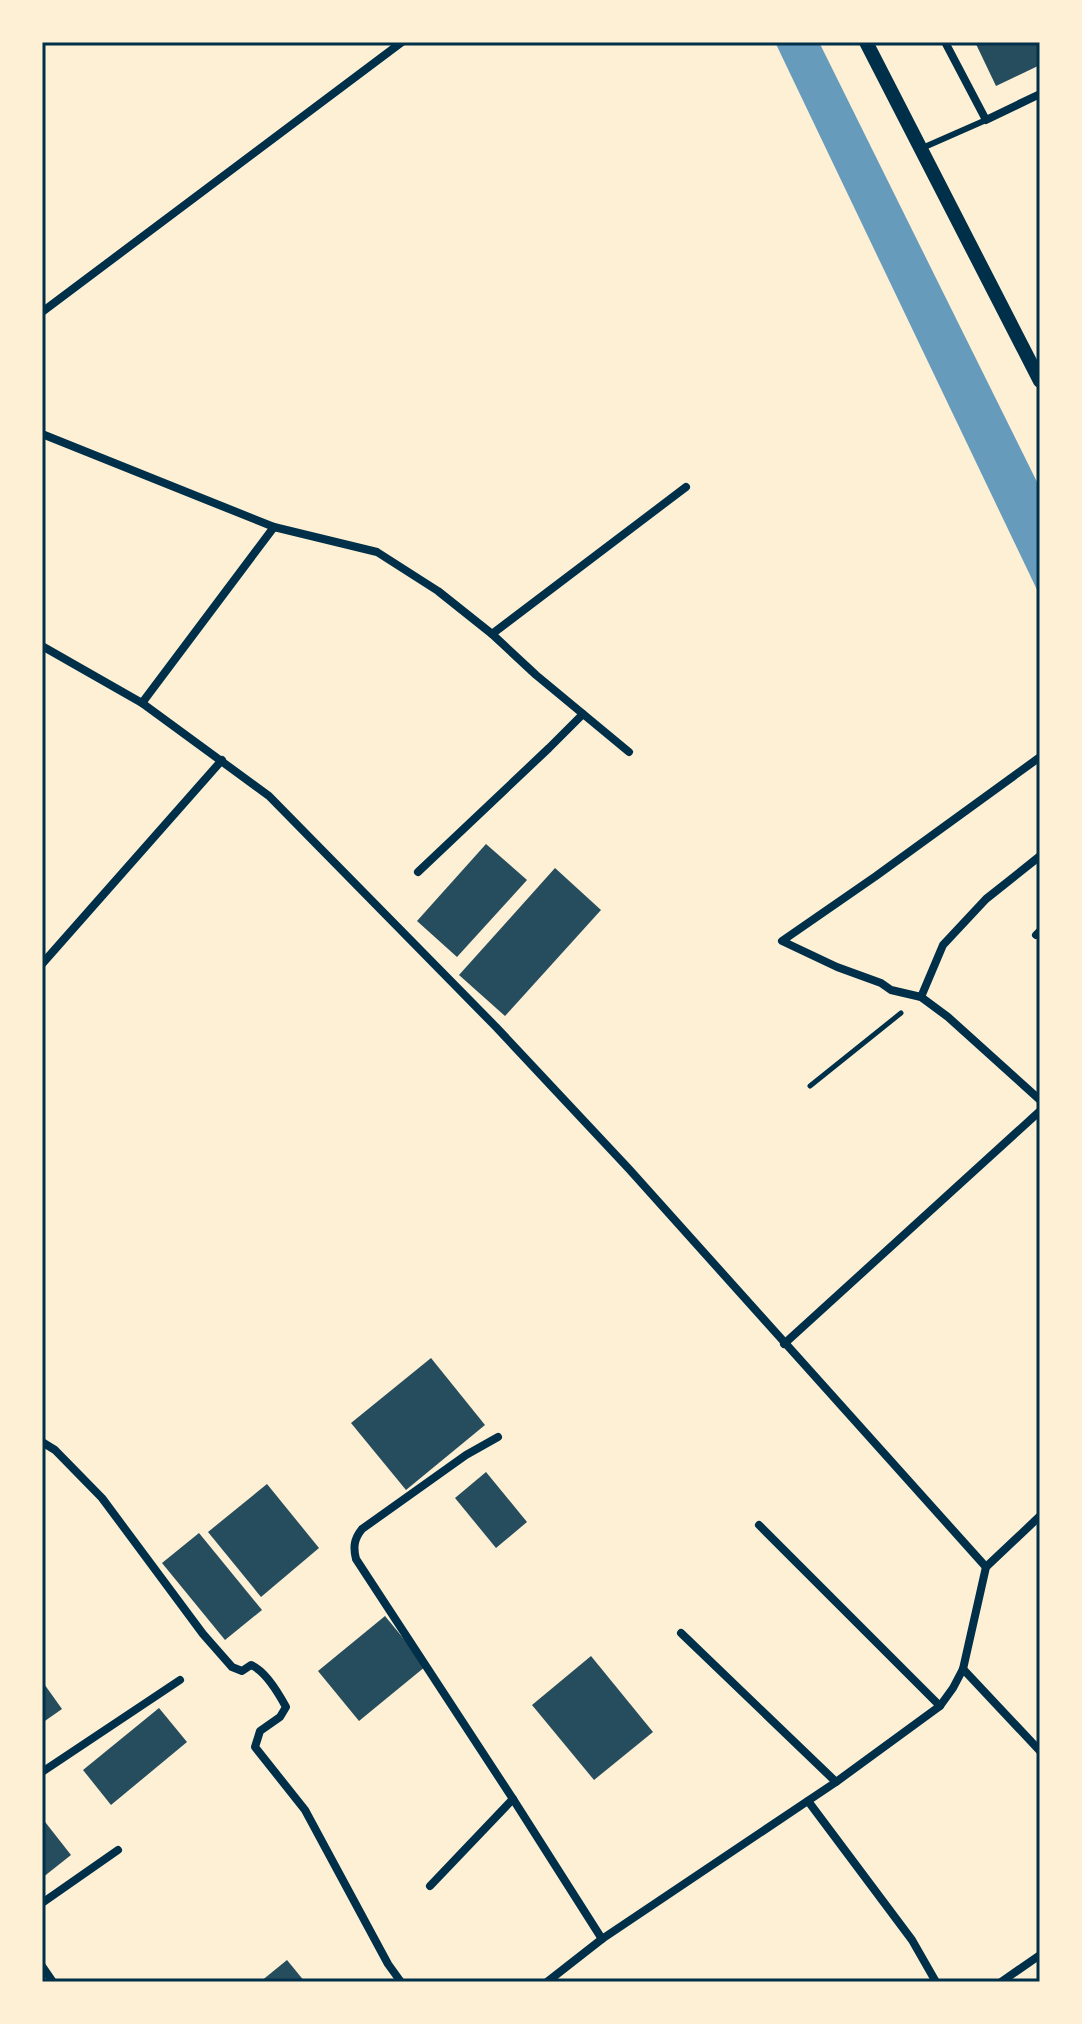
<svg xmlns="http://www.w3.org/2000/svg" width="1082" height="2024" viewBox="0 0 1082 2024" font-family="'DM Sans',sans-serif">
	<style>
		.water { fill: #669bbc }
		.building { fill: #264d5e }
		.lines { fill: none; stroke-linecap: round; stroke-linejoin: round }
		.path { stroke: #003049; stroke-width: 5 }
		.service { stroke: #003049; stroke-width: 6 }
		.minor { stroke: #003049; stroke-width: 8 }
		.tertiary { stroke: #003049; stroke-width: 14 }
		.neatline { fill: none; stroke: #003049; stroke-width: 3 }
	</style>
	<rect width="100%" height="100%" fill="#fdf0d5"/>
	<!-- water -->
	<path class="water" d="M775,42H819L1040,488V596Z"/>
	<!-- building -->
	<g class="building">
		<path d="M975,42H1039L1040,65L996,86Z"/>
		<path d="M486,844L527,880L457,957L417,921Z"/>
		<path d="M555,868L601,910L505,1016L459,975Z"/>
		<path d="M431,1358L485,1425L406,1490L351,1423Z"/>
		<path d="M486,1472L527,1522L496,1548L455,1498Z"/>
		<path d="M267,1484L319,1548L261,1597L208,1532Z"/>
		<path d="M199,1533L262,1610L225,1640L162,1563Z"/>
		<path d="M385,1616L426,1666L359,1721L318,1671Z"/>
		<path d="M591,1656L653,1732L594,1780L532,1705Z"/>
		<path d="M42,1681L62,1709L42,1723Z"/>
		<path d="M159,1708L187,1742L111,1805L83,1770Z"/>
		<path d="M42,1818L71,1855L42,1878Z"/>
		<path d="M287,1960L305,1982H260Z"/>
	</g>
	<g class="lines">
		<!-- path -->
		<path class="path" d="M810,1086L901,1013"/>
		<!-- service -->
		<path class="service" d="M920,149L986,120"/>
		<!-- minor -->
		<g class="minor">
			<path d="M945,42L986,120L1040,94"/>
			<path d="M42,312L402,42"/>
			<path d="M42,434L274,527L377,552L438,591L492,634L536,675L629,752"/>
			<path d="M492,634L686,487"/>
			<path d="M42,646L142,703L269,796L496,1027L629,1169L986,1567"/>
			<path d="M142,703L274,527"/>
			<path d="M1040,757L876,876L782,941L837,967L881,983L891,990L921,997L948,1017L1040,1100"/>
			<path d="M418,872L549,748L583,714"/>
			<path d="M1036,935L1040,931"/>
			<path d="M42,964L222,760"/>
			<path d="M921,997L943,945L986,899L1040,856"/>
			<path d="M784,1344L1040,1111"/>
			<path d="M498,1437L466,1455L362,1529C354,1539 353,1547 356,1559L513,1799L602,1939"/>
			<path d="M42,1442L55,1450L102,1498L203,1634L232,1667L242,1671L251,1665C266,1671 279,1694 286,1707L280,1717L260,1731L255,1747L305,1810L388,1964L401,1982"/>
			<path d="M759,1525L940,1706"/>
			<path d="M681,1633L836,1782"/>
			<path d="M963,1669L1040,1751"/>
			<path d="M42,1772L180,1680"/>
			<path d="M808,1801L912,1940L936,1982"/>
			<path d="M430,1886L513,1799"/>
			<path d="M42,1903L118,1850"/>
			<path d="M42,1966L53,1982"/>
			<path d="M547,1982L602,1939L836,1782L940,1706L953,1688L963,1669L986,1567L1040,1516"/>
			<path d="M1001,1982L1040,1955"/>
		</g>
		<!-- tertiary -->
		<path class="tertiary" d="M866,42L1040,381"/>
	</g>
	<!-- border -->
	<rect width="1082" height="2024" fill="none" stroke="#fdf0d5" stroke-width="88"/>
	<rect x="44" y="44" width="994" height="1936" class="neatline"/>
</svg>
